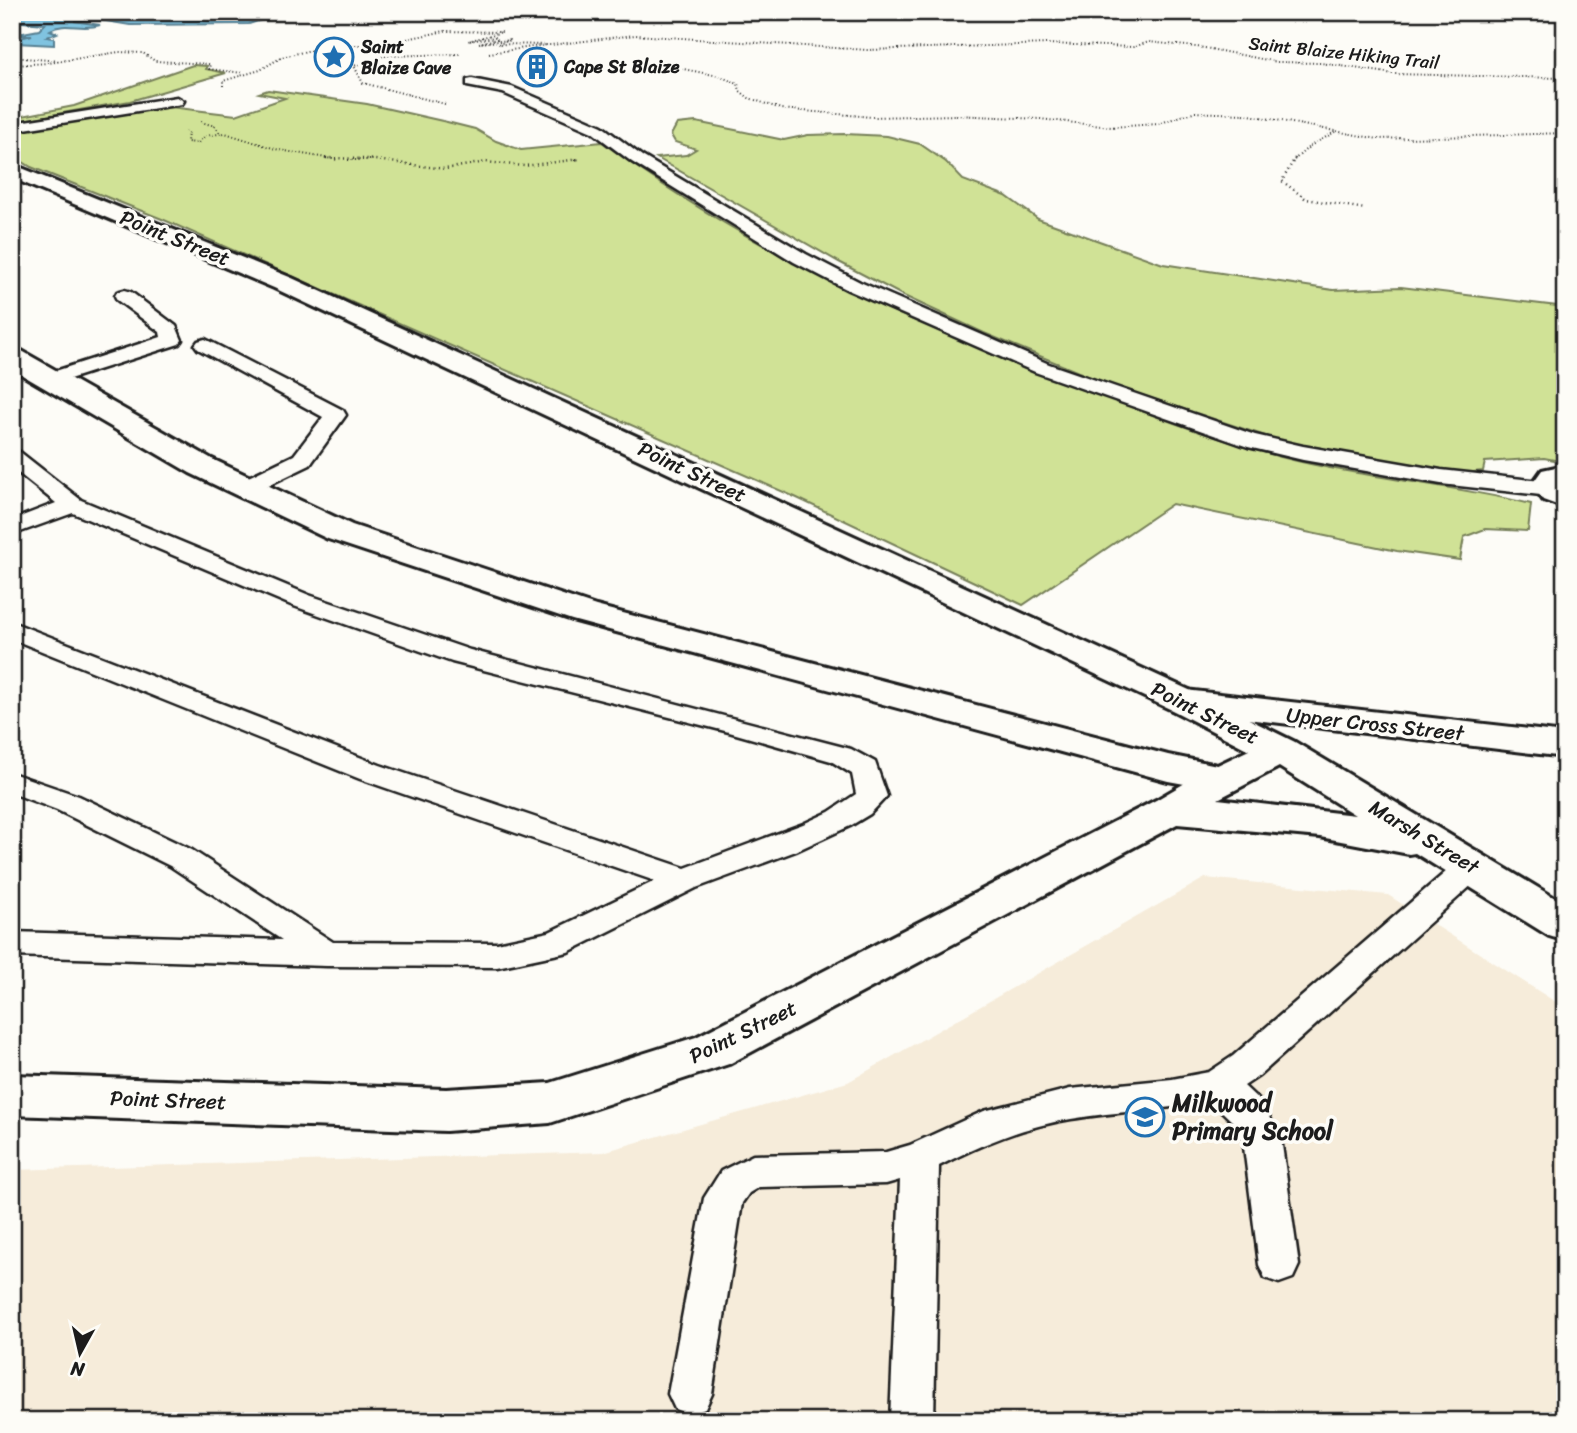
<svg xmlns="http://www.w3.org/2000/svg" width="1577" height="1433" viewBox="0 0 1577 1433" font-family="Sriracha,sans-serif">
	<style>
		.built { fill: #f6ecda }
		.green { fill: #d0e296; stroke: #767f59; stroke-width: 2 }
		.water { fill: #80c3e0; stroke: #588092; stroke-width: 2 }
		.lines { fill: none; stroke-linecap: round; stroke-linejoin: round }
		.lane-casing { stroke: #1c1c1c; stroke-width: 5 }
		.street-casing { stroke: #1c1c1c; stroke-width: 6 }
		.secondary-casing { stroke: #1c1c1c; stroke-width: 6 }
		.path-far1 { stroke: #1c1c1c; stroke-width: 2; stroke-dasharray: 1 2.5; stroke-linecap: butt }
		.path { stroke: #1c1c1c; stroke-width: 2.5; stroke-dasharray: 1 3.5; stroke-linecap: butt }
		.lane { fill: #fdfcf7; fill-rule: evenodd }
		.street { fill: #fdfcf7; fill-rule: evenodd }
		.secondary { fill: #fdfcf7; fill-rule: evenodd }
		.labels { text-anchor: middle; stroke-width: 7; stroke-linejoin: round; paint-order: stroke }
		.far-poi-label { font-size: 18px; font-weight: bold; fill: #1c1c1c; stroke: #fdfcf7; text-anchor: start }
		.far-street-label { font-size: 18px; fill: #1c1c1c; stroke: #fdfcf7 }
		.street-label { font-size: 21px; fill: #1c1c1c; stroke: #fdfcf7 }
		.near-poi-label { font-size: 24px; font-weight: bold; fill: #1c1c1c; stroke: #fdfcf7; text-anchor: start }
	</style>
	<rect width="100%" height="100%" fill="#fdfcf7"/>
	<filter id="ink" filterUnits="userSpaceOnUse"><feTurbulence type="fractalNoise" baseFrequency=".0143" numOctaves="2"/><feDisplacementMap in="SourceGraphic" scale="14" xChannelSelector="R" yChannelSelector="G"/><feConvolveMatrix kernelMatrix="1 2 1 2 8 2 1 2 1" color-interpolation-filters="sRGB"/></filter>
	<g filter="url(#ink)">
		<!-- built -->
		<path class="built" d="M1205,878L1388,895L1565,1008V1421H12V1170L603,1152L848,1082Z"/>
		<!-- green -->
		<g class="green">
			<path d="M193,65L207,66L206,69L226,73L130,101L12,122V118L74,106Z"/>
			<path d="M268,90L367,104L447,122L475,129L496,141L521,150L602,142C685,204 787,261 880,305C926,327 975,344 1022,364C1107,398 1193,433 1281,457C1362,478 1449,484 1531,504L1528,531L1485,529L1464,537L1460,560L1397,551L1172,504L1023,605L795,497L162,219L31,167L12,155V130L170,107L236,115L285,98L259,93Z"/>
			<path d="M696,122L784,140L808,135L845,134L887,136L920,144L946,162L963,180L1006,196L1038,219L1163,264L1333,290L1401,287L1565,307V462L1544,458L1485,462L1483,471L1464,473L1394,465L1302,448L1105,383L984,333L904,296L839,262L657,158L686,155L696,149L675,142L671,135L677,124Z"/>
		</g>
		<!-- water -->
		<path class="water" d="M12,12H78L105,18L121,17L132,12H152L209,21L261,20L249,24L130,25L100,20L74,21L100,25C82,31 65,21 50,30L57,33L47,37L54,38V45L15,43L12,40L32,35H12L39,30L45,24L12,21Z"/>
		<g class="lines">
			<defs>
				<g id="lane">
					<path d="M472,79L512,87L602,126L642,156L806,254L860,282L1049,364L1255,435L1303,446L1441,470L1550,482L1558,484L1561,489L1558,494L1550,496L1441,484L1303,460L1248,447L1035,372L848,290L794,262L632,162L592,132L503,93L467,86V80Z"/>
					<path d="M177,97L184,101L182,104L12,131V123Z"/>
					<path d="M124,290L131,292L176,326L182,340L179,344L57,383H43L40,379L43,375L161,337L160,332L117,300L115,296L117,292Z"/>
					<path d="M205,339L343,410L346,415L310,465L254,492H238L235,487L238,482L294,455L323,417L198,349L195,345L198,341Z"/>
					<path d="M12,450L20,452L81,500L309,595L470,650L851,749L875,762L887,796L870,814L850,826L796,851L696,888L568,952L497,967L327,966L12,956V932L282,940L170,866L57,810L12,793V773L79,796L192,850L333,942L497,943L549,932L655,881L360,779L12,639V622L380,765L685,868L803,824L829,812L856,794L852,774L831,761L729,732L452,662L291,605L73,513L12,535V520L56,503L12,468Z"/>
					<path d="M1473,855L1484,858L1489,866L1484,874L1259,1076L1244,1086L1261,1102L1281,1138L1299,1265L1293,1278L1279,1283L1265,1278L1259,1265L1243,1139L1235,1124L1211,1101C1165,1110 1118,1111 1071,1119C1022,1127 982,1144 939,1166L934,1421H890L900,1180L886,1184L759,1187L749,1193L742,1203L712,1394L705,1409L690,1415L675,1409L668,1394L704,1198L721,1171L753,1155L886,1152L910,1145L984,1111L1070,1089L1172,1079L1209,1072L1233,1056L1462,858Z"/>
				</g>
				<g id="street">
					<path d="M12,349L22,351L212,459L352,525L596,606L1168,755L1237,769L1243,778L1237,787L1223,791L1168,781L572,620L328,539L190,473L12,369Z"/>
					<path d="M1565,465V508L1543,500L1532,484L1542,470Z"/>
					<path d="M1185,690L1565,733V757L1172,710L1166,702L1172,694Z"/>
				</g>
				<path id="secondary" d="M12,164L292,278L1198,694L1295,742L1565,904V941L1549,936L1415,853L1409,854L1320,837L1177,824L729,1064L550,1123L446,1131L12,1115V1075L446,1089L550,1083L696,1037L1156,800L1209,769L1249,750L1172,710L274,288L12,178ZM1279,767L1355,815L1218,799Z"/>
			</defs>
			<!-- lane casing -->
			<use href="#lane" class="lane-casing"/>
			<!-- street casing -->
			<use href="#street" class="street-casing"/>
			<!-- secondary casing -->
			<use href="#secondary" class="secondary-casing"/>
			<!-- path-far1 -->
			<g class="path-far1">
				<path d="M337,48L349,58L319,64L318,58Z"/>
				<path d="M337,48L341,47"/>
				<path d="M489,53L547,45"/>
				<path d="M12,57L60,61"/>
				<path d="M647,62L719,76L738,84L740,91L749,98L781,109L872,117L956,115L1040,119L1111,127L1158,124L1193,112L1244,114L1378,139L1565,133"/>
				<path d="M12,65L49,63L119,52L143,53L155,61L210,64L209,69L243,73"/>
				<path d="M223,86V81L260,70L282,57L307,51L345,45H378L445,31L502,32L468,41L495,37L497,39L479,43L511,40L498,44L551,45L635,35L867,50L1048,44L1133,47L1149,42L1205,48L1277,62L1321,63L1394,74L1565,78"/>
				<path d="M445,104L363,83L354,66L383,56L460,54"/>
				<path d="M201,122L215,126L220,133"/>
				<path d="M185,131L188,132L187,142L198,143L205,136L225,133L279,150L338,160"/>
				<path d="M348,160H373"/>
				<path d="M574,160L580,159"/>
				<path d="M1294,160L1310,146L1335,132"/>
			</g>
			<!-- path -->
			<g class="path">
				<path d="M326,158L367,159L445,169L486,162L524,166L580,159"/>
				<path d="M1295,158L1282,181L1306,199L1365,209"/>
			</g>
			<!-- lane -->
			<use href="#lane" class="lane"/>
			<!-- street -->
			<use href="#street" class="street"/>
			<!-- secondary -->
			<use href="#secondary" class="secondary"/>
		</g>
	</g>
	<!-- icons -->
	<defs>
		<symbol id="sight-ring" viewBox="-11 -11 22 22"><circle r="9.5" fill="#fdfcf7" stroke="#1f6fb2" stroke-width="1.5"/><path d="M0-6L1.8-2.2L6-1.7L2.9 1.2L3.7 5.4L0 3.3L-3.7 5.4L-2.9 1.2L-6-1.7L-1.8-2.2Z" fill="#1f6fb2"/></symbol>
		<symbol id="building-ring" viewBox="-11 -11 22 22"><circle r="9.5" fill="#fdfcf7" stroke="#1f6fb2" stroke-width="1.5"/><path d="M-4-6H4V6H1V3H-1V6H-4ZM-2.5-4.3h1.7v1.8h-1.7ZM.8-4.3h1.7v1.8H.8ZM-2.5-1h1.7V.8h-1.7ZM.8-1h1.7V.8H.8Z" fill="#1f6fb2"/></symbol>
		<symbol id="school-ring" viewBox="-11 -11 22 22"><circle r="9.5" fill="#fdfcf7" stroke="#1f6fb2" stroke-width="1.5"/><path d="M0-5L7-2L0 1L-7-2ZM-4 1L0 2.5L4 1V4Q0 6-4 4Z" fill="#1f6fb2"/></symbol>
	</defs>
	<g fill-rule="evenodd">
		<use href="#sight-ring" x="312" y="35" width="44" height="44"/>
		<use href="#building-ring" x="515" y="45" width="44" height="44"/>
		<use href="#school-ring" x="1123" y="1095" width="44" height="44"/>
	</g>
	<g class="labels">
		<!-- far-poi labels -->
		<g class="far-poi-label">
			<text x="361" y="53">Saint<tspan x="361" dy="21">Blaize Cave</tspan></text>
			<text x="564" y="73">Cape St Blaize</text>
		</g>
		<!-- far-street labels -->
		<g class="far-street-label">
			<text transform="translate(1344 53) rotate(6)" y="6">Saint Blaize Hiking Trail</text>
		</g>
		<!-- street labels -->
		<g class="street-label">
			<text transform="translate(175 238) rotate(22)" y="7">Point Street</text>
			<text transform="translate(692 472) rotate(25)" y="7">Point Street</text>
			<text transform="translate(1205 713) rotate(26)" y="7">Point Street</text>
			<text transform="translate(1375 724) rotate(6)" y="7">Upper Cross Street</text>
			<text transform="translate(1424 837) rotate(31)" y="7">Marsh Street</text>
			<text transform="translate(743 1032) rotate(-26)" y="7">Point Street</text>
			<text transform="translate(168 1100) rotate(2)" y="7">Point Street</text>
		</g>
		<!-- near-poi labels -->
		<g class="near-poi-label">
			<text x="1172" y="1111">Milkwood<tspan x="1172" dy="28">Primary School</tspan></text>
		</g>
	</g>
	<!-- margin -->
	<rect width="1577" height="1433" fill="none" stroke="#fdfcf7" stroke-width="42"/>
	<rect x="21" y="21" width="1535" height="1391" fill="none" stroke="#1c1c1c" stroke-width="2.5" filter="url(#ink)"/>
	<!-- north arrow -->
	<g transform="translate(80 1353) rotate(188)" stroke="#fdfcf7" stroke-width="5" paint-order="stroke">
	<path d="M0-5L12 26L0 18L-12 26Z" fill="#1c1c1c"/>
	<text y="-10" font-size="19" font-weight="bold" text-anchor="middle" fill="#1c1c1c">N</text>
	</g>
</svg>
